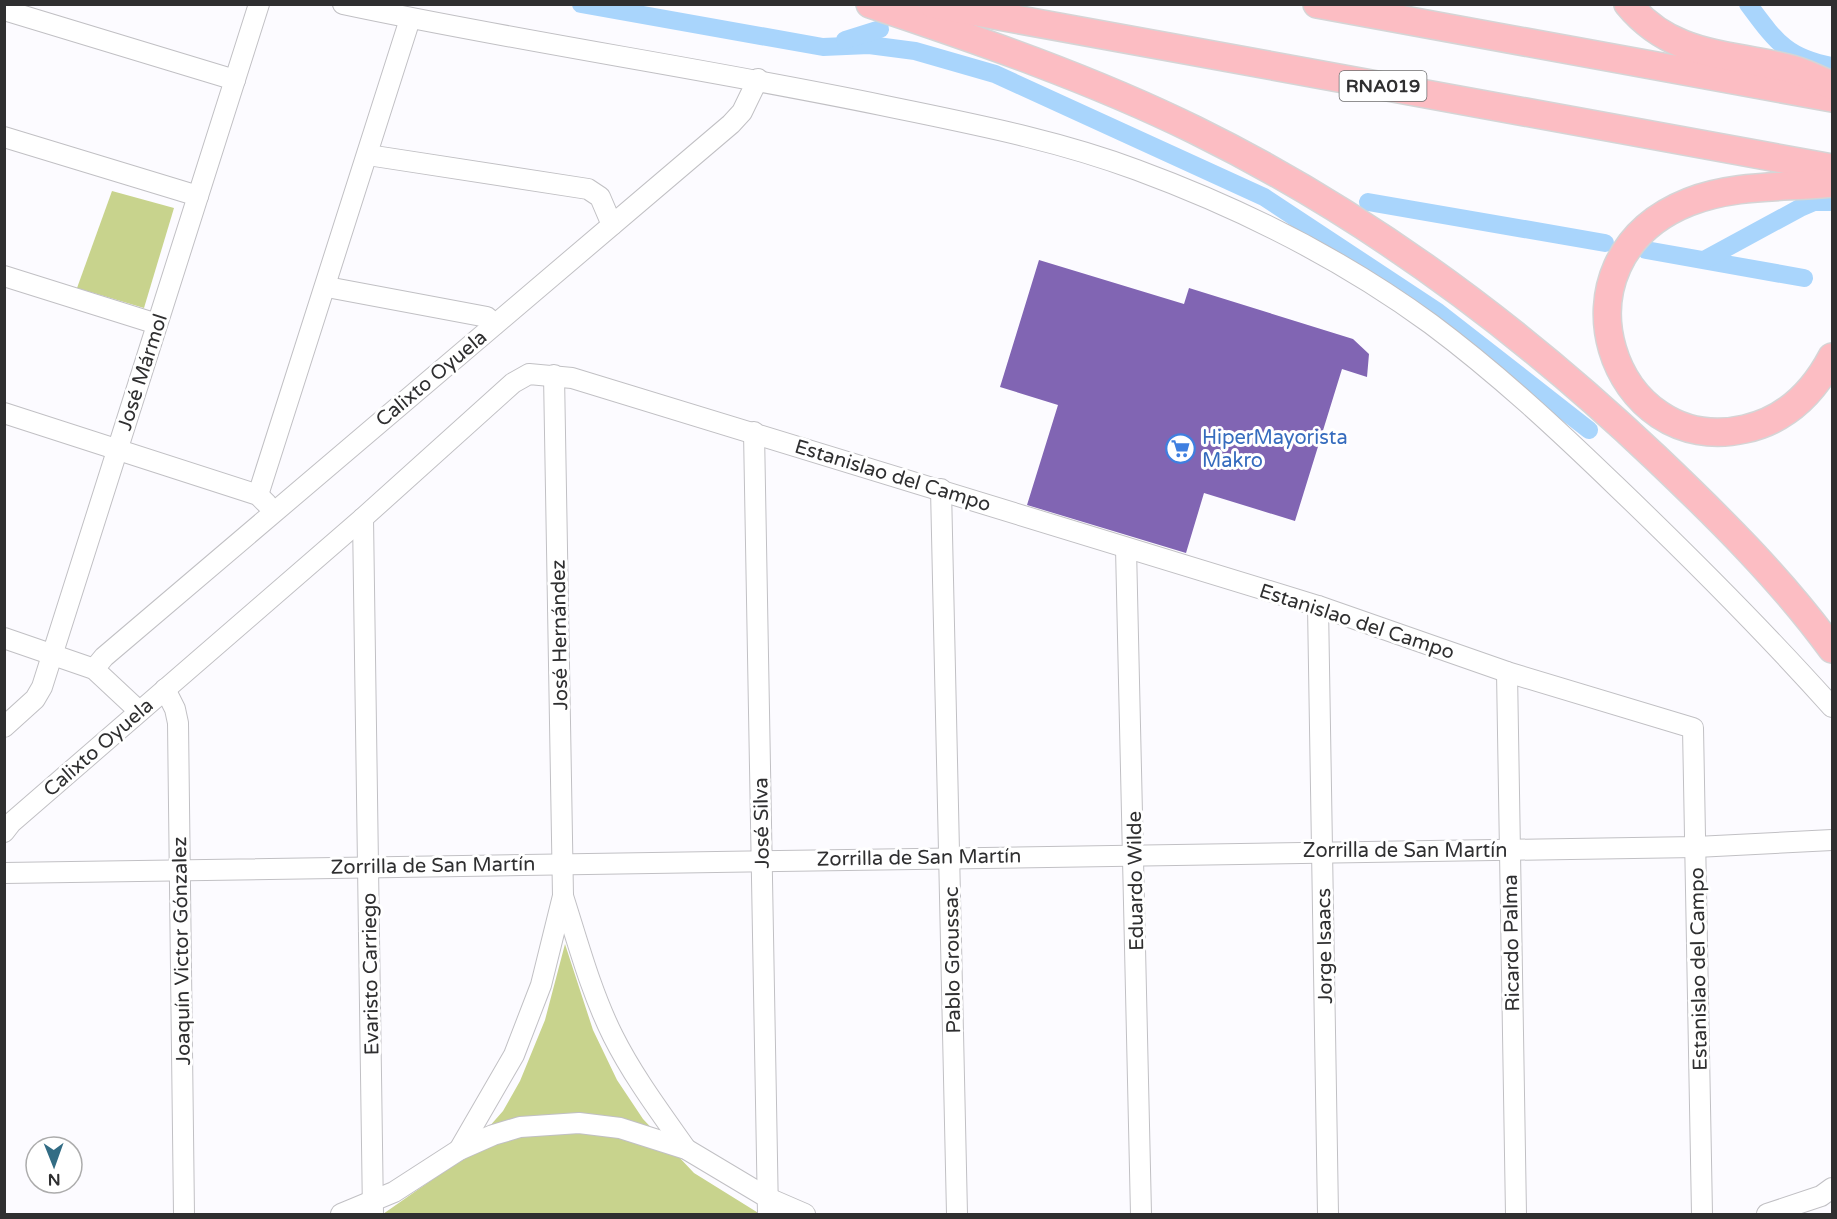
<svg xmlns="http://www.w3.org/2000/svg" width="1837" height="1219" viewBox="0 0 1837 1219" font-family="'Varela Round',sans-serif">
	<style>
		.green { fill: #c8d38d }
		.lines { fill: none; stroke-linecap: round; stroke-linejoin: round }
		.canal { stroke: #a9d5fc; stroke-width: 18 }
		.building { fill: #8165b3 }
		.minor-casing { stroke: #c1c0c4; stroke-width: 22 }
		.highway-casing { stroke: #d5d5d6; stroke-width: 30 }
		.minor { stroke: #fff; stroke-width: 20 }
		.highway { stroke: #fcbdc3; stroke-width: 27 }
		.labels { text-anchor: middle; stroke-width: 6; stroke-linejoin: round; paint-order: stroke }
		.shield { fill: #fff; stroke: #6d6d6e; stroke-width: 1.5 }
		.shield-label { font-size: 18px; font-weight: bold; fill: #2f2f30 }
		.street-label { font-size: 20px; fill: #2f2f30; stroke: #fff }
		.shop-label { font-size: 20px; fill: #366cbe; stroke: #fff; text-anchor: start }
	</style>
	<rect width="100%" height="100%" fill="#fcfbff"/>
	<!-- green -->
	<g class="green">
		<path d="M112,191L174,208L144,308L77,288Z"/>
		<path d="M565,944L593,1030L617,1080L643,1119L694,1173L760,1214H383L459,1161L503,1111L520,1081L545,1020Z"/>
	</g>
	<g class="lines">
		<!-- canal -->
		<g class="canal">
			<path d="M581,4L823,47L869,45L915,51L995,74L1264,197L1438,312L1589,430"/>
			<path d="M1748,4C1775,40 1786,58 1832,66"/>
			<path d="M845,40L880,29"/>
			<path d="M1368,202L1605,243"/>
			<path d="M1646,250L1804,278"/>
			<path d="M1706,259L1800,208L1814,202H1832"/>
		</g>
	</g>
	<!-- building -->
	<path class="building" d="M1039,260L1184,304L1189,288L1353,339L1369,354L1367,377L1342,369L1295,521L1204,493L1186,553L1027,505L1058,405L1000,387Z"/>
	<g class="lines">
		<defs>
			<g id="minor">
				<path d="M343,4C521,42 702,68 881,105C967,123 1054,139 1137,170C1240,208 1342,259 1431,324C1498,374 1558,430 1617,487C1691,558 1764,631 1832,707"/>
				<path d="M4,10L235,80"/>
				<path d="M4,137L198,196"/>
				<path d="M368,155L588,189L600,197L612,225"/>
				<path d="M4,276L157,324"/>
				<path d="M327,287L487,317L494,325"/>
				<path d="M4,413L258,495L267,504"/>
				<path d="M754,432L768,1214"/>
				<path d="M941,489L957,1214"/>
				<path d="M258,495L410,19"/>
				<path d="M363,518L373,1214"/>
				<path d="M1126,548L1141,1214"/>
				<path d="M1318,606L1328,1214"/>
				<path d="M4,638L94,669L139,711"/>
				<path d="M94,669L104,657L731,124L742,112L758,79"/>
				<path d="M1507,672L1516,1214"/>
				<path d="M165,689L175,709L178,723L184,1214"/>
				<path d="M4,727L35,699L42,687L259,4"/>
				<path d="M4,832L11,823L363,518L513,383L529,374L572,378L1318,606L1507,672L1693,728L1702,1214"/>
				<path d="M4,873L1696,847L1832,840"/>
				<path d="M563,896C578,943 591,992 613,1036C633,1076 660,1112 686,1149"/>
				<path d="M459,1150L514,1055L541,985L563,896L554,375"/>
				<path d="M341,1214L394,1192L459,1150L493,1135L520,1127L579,1123L620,1128L686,1149L768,1198L805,1214"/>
				<path d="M1767,1214L1821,1196L1832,1188"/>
			</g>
			<g id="highway">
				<path d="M870,4C981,41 1091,79 1195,130C1366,214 1518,327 1656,458C1718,517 1781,579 1832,649"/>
				<path d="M933,4L1832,168"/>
				<path d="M1317,4L1832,98"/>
				<path d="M1628,4C1675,61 1735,52 1798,71C1810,75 1821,81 1832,85"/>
				<path d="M1832,183C1783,188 1736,184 1689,202C1543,260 1612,460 1745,429C1786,420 1813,393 1832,357"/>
			</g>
		</defs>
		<!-- minor casing -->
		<use href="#minor" class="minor-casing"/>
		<!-- highway casing -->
		<use href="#highway" class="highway-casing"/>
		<!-- minor -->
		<use href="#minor" class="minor"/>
		<!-- highway -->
		<use href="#highway" class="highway"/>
	</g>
	<!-- icons -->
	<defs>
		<symbol id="supermarket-ring" viewBox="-11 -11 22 22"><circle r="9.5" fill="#fff" stroke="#3f7fe0" stroke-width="1.5"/><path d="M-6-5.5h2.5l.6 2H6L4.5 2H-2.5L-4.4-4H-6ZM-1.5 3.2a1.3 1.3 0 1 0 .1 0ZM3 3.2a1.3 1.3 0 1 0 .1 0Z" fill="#3f7fe0"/></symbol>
	</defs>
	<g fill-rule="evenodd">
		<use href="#supermarket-ring" x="1164" y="432" width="33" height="33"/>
	</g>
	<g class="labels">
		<!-- shield labels -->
		<rect class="shield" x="1339.5" y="71" width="87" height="30" rx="4.5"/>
		<g class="shield-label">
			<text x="1383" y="92">RNA019</text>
		</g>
		<!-- street labels -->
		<g class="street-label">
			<text transform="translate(142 372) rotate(-72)" y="7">José Mármol</text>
			<text transform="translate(431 378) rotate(-40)" y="7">Calixto Oyuela</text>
			<text transform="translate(893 475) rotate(17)" y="7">Estanislao del Campo</text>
			<text transform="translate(1357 621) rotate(18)" y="7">Estanislao del Campo</text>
			<text transform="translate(559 635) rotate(-91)" y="7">José Hernández</text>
			<text transform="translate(98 747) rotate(-41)" y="7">Calixto Oyuela</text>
			<text transform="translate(761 823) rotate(-91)" y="7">José Silva</text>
			<text x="1405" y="857">Zorrilla de San Martín</text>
			<text transform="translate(919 857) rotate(-1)" y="7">Zorrilla de San Martín</text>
			<text transform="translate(433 865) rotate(-1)" y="7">Zorrilla de San Martín</text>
			<text transform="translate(1135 881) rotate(-91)" y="7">Eduardo Wilde</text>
			<text transform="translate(1511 943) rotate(-91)" y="7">Ricardo Palma</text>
			<text transform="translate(1324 946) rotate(-91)" y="7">Jorge Isaacs</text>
			<text transform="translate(181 951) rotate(-91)" y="7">Joaquín Victor Gónzalez</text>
			<text transform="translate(952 960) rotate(-91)" y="7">Pablo Groussac</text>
			<text transform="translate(1698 969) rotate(-91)" y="7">Estanislao del Campo</text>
			<text transform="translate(370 974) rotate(-91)" y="7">Evaristo Carriego</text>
		</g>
		<!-- shop labels -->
		<g class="shop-label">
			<text x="1202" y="444">HiperMayorista<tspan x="1202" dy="23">Makro</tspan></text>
		</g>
	</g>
	<!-- border -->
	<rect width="1837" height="1219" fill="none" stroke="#2f2f30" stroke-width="12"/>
	<!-- north arrow -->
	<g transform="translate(54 1165) rotate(179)"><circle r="28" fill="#ffffff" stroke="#acacac" stroke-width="1.5"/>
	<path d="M0-4.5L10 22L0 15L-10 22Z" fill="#326c84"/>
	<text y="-9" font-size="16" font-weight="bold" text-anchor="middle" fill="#2f2f30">N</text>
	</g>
</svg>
